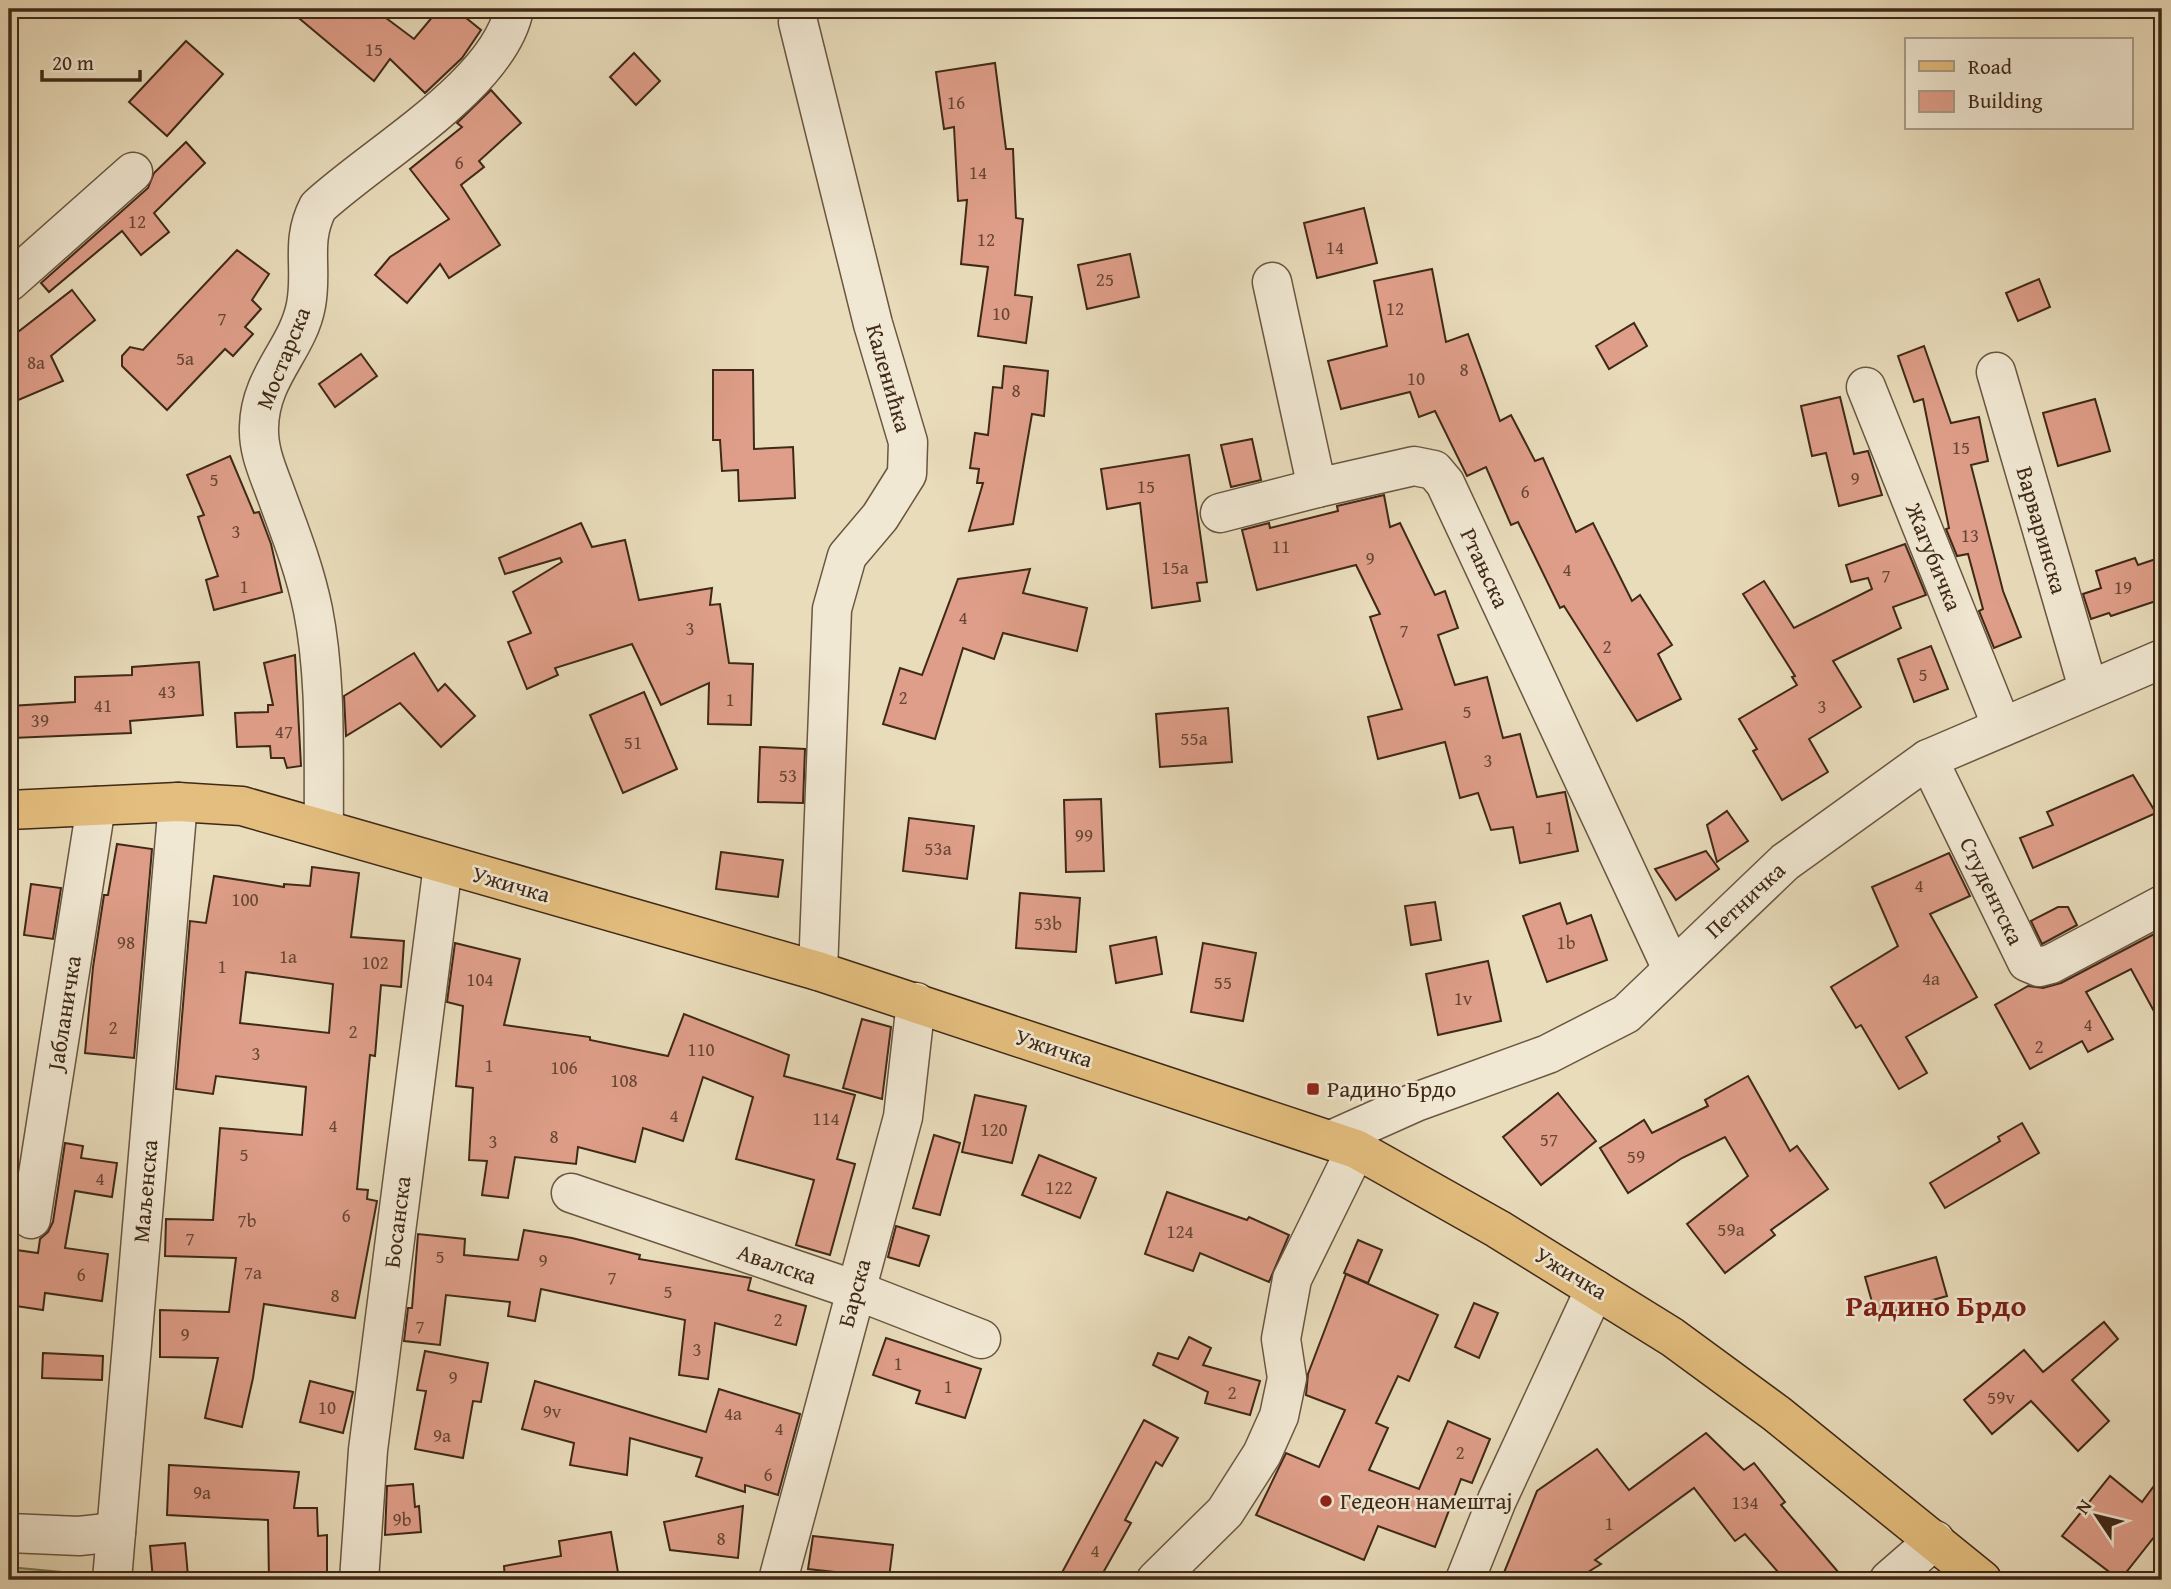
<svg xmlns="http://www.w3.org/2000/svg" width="2171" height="1589" viewBox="0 0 2171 1589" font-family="'Gentium Book Plus',serif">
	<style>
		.green { fill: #b7c090; stroke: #7b7454; stroke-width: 2 }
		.building { fill: #df9e89; stroke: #3f2917; stroke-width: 2; fill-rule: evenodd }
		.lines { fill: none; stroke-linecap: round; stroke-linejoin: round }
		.minor-casing { stroke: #6a5640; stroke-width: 41 }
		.major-casing { stroke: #3f2917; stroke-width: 41 }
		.minor { stroke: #f1e8d3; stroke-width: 38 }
		.major { stroke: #e4be7e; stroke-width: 38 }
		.poi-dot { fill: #8f2418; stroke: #f1e8d3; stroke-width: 2.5 }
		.labels { text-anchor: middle; stroke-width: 5; stroke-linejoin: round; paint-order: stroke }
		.number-label { font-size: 19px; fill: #674634 }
		.street-label { font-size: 23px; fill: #3f2917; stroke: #f1e8d3 }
		.poi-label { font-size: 23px; fill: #3f2917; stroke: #f1e8d3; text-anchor: start }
		.district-label { font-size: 30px; font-weight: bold; fill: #7a1f14; stroke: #f1e8d3 }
	</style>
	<rect width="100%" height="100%" fill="#e9dcbb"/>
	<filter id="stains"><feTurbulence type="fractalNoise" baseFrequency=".00286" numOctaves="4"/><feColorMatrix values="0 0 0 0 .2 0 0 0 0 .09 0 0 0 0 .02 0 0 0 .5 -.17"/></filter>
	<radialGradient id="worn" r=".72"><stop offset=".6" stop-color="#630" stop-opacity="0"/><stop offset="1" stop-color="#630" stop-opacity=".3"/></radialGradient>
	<!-- green -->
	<path class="green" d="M9,1567L61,1572V1580H9Z"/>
	<!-- building -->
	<g class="building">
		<path d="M288,9H374L414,39L439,9H455L481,30L462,58L425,93L390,59L374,81Z"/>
		<path d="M186,41L223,74L167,136L129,102Z"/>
		<path d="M634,53L660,81L636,105L610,77Z"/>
		<path d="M995,63L1006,149H1013L1016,218L1023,219L1015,295L1032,297L1026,343L978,336L988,267L961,264L967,200L958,201L954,127L944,129L936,72Z"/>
		<path d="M491,90L521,123L479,161L484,167L461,185L500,245L449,278L440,264L407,303L375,275L390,257L449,219L410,169L462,127L457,123Z"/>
		<path d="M186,142L205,163L154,213L169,232L141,255L122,231L49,292L41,283L148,188L154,173Z"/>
		<path d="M1364,208L1377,263L1317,278L1304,223Z"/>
		<path d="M237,250L269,274L252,300L261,309L245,327L253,334L233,356L225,349L167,410L122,366V356L130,347L143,350Z"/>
		<path d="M1130,254L1139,297L1087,309L1078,265Z"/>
		<path d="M1432,269L1446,342L1468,334L1500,421L1511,415L1535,461L1543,458L1576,532L1593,523L1632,601L1640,595L1672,645L1658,654L1681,699L1637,721L1564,606L1560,608L1518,522L1511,525L1486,467L1467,476L1435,411L1419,417L1410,392L1341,409L1328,361L1387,346L1374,281Z"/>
		<path d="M2039,279L2050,307L2018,321L2006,293Z"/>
		<path d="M72,290L95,320L51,356L63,381L9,404V339Z"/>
		<path d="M1634,323L1647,346L1609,369L1596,346Z"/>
		<path d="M1924,346L1951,423L1979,417L1988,461L1971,465L2003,591L2021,637L1994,648L1979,611L1983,609L1968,554L1957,556L1946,529L1949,528L1923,399L1914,402L1898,356Z"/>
		<path d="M361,354L377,376L335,407L319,384Z"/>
		<path d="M1004,366L1048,371L1044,416L1032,414L1013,524L969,531L983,483H977L979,469L970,468L975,433L988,435L993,387L1002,388Z"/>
		<path d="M713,370H753L754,449L793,447L795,498L739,501L738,470L722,471L720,440H713Z"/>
		<path d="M1840,397L1854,454L1868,451L1882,495L1839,506L1826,453L1812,456L1801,406Z"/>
		<path d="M2095,399L2110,451L2058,466L2043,413Z"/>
		<path d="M1252,439L1261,480L1231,487L1221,445Z"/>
		<path d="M1189,455L1207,582L1197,583L1200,601L1152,608L1140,503L1107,509L1101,469Z"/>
		<path d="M230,456L254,513L259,512L271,544L282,592L214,610L206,580L218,576L198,517L204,515L187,475Z"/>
		<path d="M1384,495L1390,527L1400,523L1435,595L1445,591L1458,628L1438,635L1455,685L1487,677L1503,738L1520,734L1537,797L1565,792L1578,851L1520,863L1513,827L1491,830L1478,793L1460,798L1445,742L1378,759L1368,717L1402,709L1370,617L1380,614L1356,565L1257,590L1242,530L1269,523L1270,528L1338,511L1337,506Z"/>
		<path d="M581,523L592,547L625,540L639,600L712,588L710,605L720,604L729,663L753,664L751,725L708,724L709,683L661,705L632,644L555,668L558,675L527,689L508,642L531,633L513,592L562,562L560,558L505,574L499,558Z"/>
		<path d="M1905,544L1926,595L1893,607L1901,628L1833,661L1861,707L1809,739L1828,772L1782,800L1753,751L1757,749L1739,719L1797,685L1792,677L1795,676L1743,594L1764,581L1794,628L1872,589L1868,578L1851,582L1846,565Z"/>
		<path d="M2162,557V599L2111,616L2109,613L2091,619L2083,594L2101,588L2096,571L2135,558L2138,565Z"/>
		<path d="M1030,569L1023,593L1087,608L1077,651L1003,633L994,659L963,648L935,739L883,724L900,668L922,675L958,579Z"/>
		<path d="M1931,646L1948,689L1914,702L1898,659Z"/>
		<path d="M414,653L438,691L445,684L475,716L441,747L400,703L346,736L344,696Z"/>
		<path d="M295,655L301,766L287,768L284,758H271L270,746L237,747L235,713L268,712V705H273L264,663Z"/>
		<path d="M199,662L203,715L130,721L131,733L12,738L10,706L75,702V677L132,675V667Z"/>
		<path d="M644,692L677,769L623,793L590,715Z"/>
		<path d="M1228,708L1232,762L1160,767L1156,714Z"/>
		<path d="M760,747L805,749L803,803L758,802Z"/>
		<path d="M2133,775L2156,813L2033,868L2020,838L2053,825L2047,812Z"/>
		<path d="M1101,799L1104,871L1066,872L1064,800Z"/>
		<path d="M1727,811L1748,841L1717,862L1707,825Z"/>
		<path d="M909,818L974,826L967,879L903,871Z"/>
		<path d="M117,844L152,849L134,1058L85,1053L93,967L104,895H108Z"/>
		<path d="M1706,851L1719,869L1676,900L1655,869Z"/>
		<path d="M721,852L783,860L778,897L716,889Z"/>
		<path d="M1949,853L1970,896L1930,914L1977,997L1906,1037L1927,1073L1899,1089L1861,1025L1856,1028L1831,987L1898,946L1872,887Z"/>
		<path d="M312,867L359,873L351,937L404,941L401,987L381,985L375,1056L370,1055L357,1189L368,1190L367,1199L377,1201L355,1318L264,1304L253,1378L242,1427L205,1418L218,1358L160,1357V1310L229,1312L236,1258L165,1256L166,1219L213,1220L220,1128L302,1135L306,1087L216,1076L213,1094L176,1089L190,921L206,923L214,876L284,887V884L310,886ZM246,972L333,984L329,1033L240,1023Z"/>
		<path d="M31,884L61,888L53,939L24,935Z"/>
		<path d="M1020,893L1080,898L1076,952L1016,948Z"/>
		<path d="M1435,902L1441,940L1411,945L1405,906Z"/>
		<path d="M1560,903L1567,924L1591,915L1607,960L1547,982L1523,916Z"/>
		<path d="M2058,907H2068L2077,925L2042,944L2031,921Z"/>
		<path d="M2162,930V1026L2131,969L2086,992L2113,1039L2088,1052L2082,1041L2030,1069L1995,1005L2028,986L2043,988L2061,983Z"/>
		<path d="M1156,937L1162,974L1116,983L1110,946Z"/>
		<path d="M455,943L520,959L504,1025L590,1037V1040L668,1056L684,1014L789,1055L784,1076L855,1095L837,1159L855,1164L830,1255L796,1245L814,1180L736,1159L753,1097L703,1077L683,1141L643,1128L635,1162L578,1147L576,1164L515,1157L508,1198L482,1195L487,1161L469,1160L473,1088L456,1086L463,1006L447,1002Z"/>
		<path d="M1203,943L1256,953L1243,1021L1191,1012Z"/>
		<path d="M1488,961L1501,1021L1438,1035L1426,974Z"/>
		<path d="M862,1019L891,1027L882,1099L843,1088Z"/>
		<path d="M1748,1076L1790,1151L1797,1146L1828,1189L1771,1230L1775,1235L1725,1273L1687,1224L1748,1176L1725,1137L1682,1158L1628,1193L1600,1148L1644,1120L1652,1133L1708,1106L1705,1100Z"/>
		<path d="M1558,1093L1596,1141L1541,1185L1503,1137Z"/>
		<path d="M975,1095L1026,1106L1012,1163L962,1152Z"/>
		<path d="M2022,1123L2039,1153L1945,1208L1930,1183L2000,1141L1998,1137Z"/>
		<path d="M934,1135L960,1143L940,1215L913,1208Z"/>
		<path d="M65,1143L83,1146L81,1158L117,1163L112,1197L75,1191L65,1248L108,1254L102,1301L45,1293L43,1310L9,1305V1249L38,1253L40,1239L48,1232L53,1222Z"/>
		<path d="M1039,1155L1096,1178L1080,1218L1022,1195Z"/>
		<path d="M1167,1192L1247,1220L1249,1217L1289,1235L1269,1282L1200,1253L1193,1271L1145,1254Z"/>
		<path d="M896,1226L929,1236L919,1266L888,1257Z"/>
		<path d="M524,1230L572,1238L640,1255L639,1259L751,1278L748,1290L806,1306L796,1345L715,1323L708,1379L679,1375L685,1320L541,1289L535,1321L508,1316L510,1302L446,1295L440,1345L404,1341L408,1308H412L418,1234L465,1239L464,1255L518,1260Z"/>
		<path d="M1358,1240L1382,1250L1368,1283L1344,1273Z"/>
		<path d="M1936,1257L1947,1296L1876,1316L1865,1277Z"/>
		<path d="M1346,1274L1438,1315L1409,1381L1398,1376L1376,1423L1388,1428L1369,1470L1419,1489L1448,1421L1490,1439L1472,1483L1461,1479L1435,1547L1378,1526L1364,1560L1256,1515L1286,1453L1319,1467L1345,1410L1306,1395L1308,1374Z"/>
		<path d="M1474,1303L1498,1313L1479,1358L1455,1347Z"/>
		<path d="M2104,1322L2118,1339L2072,1380L2109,1421L2078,1451L2031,1401L1992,1434L1964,1400L2024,1350L2043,1372Z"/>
		<path d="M1189,1337L1211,1348L1203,1365L1260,1381L1250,1415L1205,1403L1208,1392L1153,1365L1158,1353L1178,1359Z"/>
		<path d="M886,1338L981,1369L965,1418L916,1403L920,1391L873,1375Z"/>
		<path d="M425,1351L488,1363L481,1402L473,1401L463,1458L415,1449L426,1391L417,1390Z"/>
		<path d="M43,1353L103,1356L102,1380L42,1378Z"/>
		<path d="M310,1381L353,1392L343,1433L300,1422Z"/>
		<path d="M535,1381L706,1432L719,1389L800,1414L778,1495L745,1485V1492L696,1476L702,1458L630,1438L627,1475L570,1465L574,1443L522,1429Z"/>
		<path d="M1144,1420L1178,1438L1162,1466L1156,1462L1125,1520L1131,1523L1099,1580H1058Z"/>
		<path d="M1706,1433L1744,1470L1754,1463L1785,1502L1781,1505L1845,1580H1785L1745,1534L1735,1541L1694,1488L1595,1560L1601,1564L1575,1580H1501L1537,1491L1597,1449L1629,1490Z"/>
		<path d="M169,1465L299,1472L294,1508H317L318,1536L327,1535V1580H269L268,1520L167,1515Z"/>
		<path d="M2162,1475V1527L2120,1580L2062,1536L2110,1476L2142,1502Z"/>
		<path d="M413,1484L415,1507L419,1506L421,1532L385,1535L387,1486Z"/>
		<path d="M743,1506L738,1558L670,1550L664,1522Z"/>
		<path d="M611,1532L619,1578L505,1580L504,1566L561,1556L559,1541Z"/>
		<path d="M813,1536L893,1545L889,1578L808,1569Z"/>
		<path d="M185,1543L188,1576L153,1580L150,1546Z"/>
	</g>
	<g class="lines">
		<defs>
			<g id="minor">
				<path d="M798,22L873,324L908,442L907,474L880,517L847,556L832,609L818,971"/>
				<path d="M9,282L133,172"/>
				<path d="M1272,282L1317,488L1414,466L1434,470L1445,483L1672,969"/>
				<path d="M1996,372L2088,688"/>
				<path d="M1866,387L2002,727"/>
				<path d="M1220,513L1317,488"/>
				<path d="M1928,759L2027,962L2039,967L2051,964L2162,905"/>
				<path d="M324,828C323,756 327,681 313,610C305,570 290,532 276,494C268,472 258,451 259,427C260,376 298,349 306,305C313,268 300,242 318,207C374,155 500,84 514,9"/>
				<path d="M1331,1140L1416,1102L1548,1054L1626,1014L1785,862L1928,759L2162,659"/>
				<path d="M571,1193L855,1290L981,1339"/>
				<path d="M31,1219L96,806"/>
				<path d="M9,1533L79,1536L116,1532"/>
				<path d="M112,1580L178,802"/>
				<path d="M359,1580L368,1450L443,865"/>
				<path d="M778,1580L903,1117L916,1002"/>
				<path d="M1156,1580L1225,1512L1262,1454L1279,1416L1287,1378L1281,1339L1292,1279L1356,1149"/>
				<path d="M1465,1580L1497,1500L1595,1289"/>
				<path d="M1889,1580L1935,1540"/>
			</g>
			<path id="major" d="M9,810L178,802L242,806L818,971L1356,1149L1498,1229L1672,1337L1777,1414L1982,1580"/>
		</defs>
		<!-- minor casing -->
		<use href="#minor" class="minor-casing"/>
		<!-- major casing -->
		<use href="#major" class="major-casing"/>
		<!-- minor -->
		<use href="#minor" class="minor"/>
		<!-- major -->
		<use href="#major" class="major"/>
	</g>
	<!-- markers -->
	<g class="poi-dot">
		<rect x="1306" y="1082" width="14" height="14" rx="3.5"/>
		<circle cx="1326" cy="1501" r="7"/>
	</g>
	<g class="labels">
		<!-- number labels -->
		<g class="number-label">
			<text x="374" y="56">15</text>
			<text x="956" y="109">16</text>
			<text x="459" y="169">6</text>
			<text x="978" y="179">14</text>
			<text x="137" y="228">12</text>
			<text x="986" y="246">12</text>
			<text x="1335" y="254">14</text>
			<text x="1105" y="286">25</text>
			<text x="1395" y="315">12</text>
			<text x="1001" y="320">10</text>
			<text x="222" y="325">7</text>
			<text x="185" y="365">5a</text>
			<text x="36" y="369">8a</text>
			<text x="1464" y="376">8</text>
			<text x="1416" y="385">10</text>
			<text x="1016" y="397">8</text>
			<text x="1961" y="454">15</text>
			<text x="1855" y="485">9</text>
			<text x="214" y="486">5</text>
			<text x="1146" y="493">15</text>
			<text x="1525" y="498">6</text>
			<text x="236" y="538">3</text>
			<text x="1970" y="542">13</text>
			<text x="1281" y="553">11</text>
			<text x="1370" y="565">9</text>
			<text x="1175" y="574">15a</text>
			<text x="1567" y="576">4</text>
			<text x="1886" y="582">7</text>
			<text x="244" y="593">1</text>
			<text x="2123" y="594">19</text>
			<text x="963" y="624">4</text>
			<text x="690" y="635">3</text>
			<text x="1404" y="637">7</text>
			<text x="1607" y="653">2</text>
			<text x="1923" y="681">5</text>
			<text x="167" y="698">43</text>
			<text x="903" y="704">2</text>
			<text x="730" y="706">1</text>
			<text x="103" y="712">41</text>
			<text x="1822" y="713">3</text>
			<text x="1467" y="718">5</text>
			<text x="40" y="727">39</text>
			<text x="284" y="738">47</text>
			<text x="1194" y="745">55a</text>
			<text x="633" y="749">51</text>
			<text x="1488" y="767">3</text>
			<text x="788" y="782">53</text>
			<text x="1549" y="834">1</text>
			<text x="1084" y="842">99</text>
			<text x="938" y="855">53a</text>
			<text x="1919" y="892">4</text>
			<text x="245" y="906">100</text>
			<text x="1048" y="930">53b</text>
			<text x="126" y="949">98</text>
			<text x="1566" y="949">1b</text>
			<text x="288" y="963">1a</text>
			<text x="375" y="969">102</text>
			<text x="222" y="973">1</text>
			<text x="1931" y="985">4a</text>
			<text x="480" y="986">104</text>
			<text x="1223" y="989">55</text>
			<text x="1463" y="1005">1v</text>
			<text x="2088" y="1031">4</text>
			<text x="113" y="1034">2</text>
			<text x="353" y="1038">2</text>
			<text x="2039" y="1053">2</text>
			<text x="701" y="1056">110</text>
			<text x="256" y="1060">3</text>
			<text x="489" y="1072">1</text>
			<text x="564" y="1074">106</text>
			<text x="624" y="1087">108</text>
			<text x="674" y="1122">4</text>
			<text x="826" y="1125">114</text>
			<text x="333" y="1132">4</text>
			<text x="994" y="1136">120</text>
			<text x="554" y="1143">8</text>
			<text x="1549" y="1146">57</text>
			<text x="493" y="1148">3</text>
			<text x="244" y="1161">5</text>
			<text x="1636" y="1163">59</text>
			<text x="100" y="1185">4</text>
			<text x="1059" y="1194">122</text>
			<text x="346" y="1222">6</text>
			<text x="247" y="1227">7b</text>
			<text x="1731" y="1236">59a</text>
			<text x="1180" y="1238">124</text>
			<text x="190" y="1245">7</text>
			<text x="440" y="1263">5</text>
			<text x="543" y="1267">9</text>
			<text x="253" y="1279">7a</text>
			<text x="81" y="1281">6</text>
			<text x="612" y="1284">7</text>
			<text x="668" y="1298">5</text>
			<text x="335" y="1302">8</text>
			<text x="778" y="1326">2</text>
			<text x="420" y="1333">7</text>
			<text x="185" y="1341">9</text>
			<text x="697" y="1356">3</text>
			<text x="898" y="1370">1</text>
			<text x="453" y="1384">9</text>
			<text x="948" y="1393">1</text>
			<text x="1232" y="1399">2</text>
			<text x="2001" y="1404">59v</text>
			<text x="327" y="1414">10</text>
			<text x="552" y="1418">9v</text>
			<text x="733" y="1420">4a</text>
			<text x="779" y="1435">4</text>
			<text x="442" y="1442">9a</text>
			<text x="1460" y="1459">2</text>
			<text x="768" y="1481">6</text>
			<text x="202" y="1499">9a</text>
			<text x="1745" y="1509">134</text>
			<text x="402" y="1526">9b</text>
			<text x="1609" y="1530">1</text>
			<text x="721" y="1545">8</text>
			<text x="1095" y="1557">4</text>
		</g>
		<!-- street labels -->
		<g class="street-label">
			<text transform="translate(283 358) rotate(-68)" y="8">Мостарска</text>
			<text transform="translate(889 378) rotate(74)" y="8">Каленићка</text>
			<text transform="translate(2042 530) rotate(74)" y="8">Варваринска</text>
			<text transform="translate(1934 557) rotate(68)" y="8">Жагубичка</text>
			<text transform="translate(1485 568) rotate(65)" y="8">Ртањска</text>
			<text transform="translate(511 884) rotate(16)" y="8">Ужичка</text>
			<text transform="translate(1992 891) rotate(64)" y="8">Студентска</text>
			<text transform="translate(1745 900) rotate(-43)" y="8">Петничка</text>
			<text transform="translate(64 1013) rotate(-81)" y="8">Јабланичка</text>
			<text transform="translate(1054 1048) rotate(18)" y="8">Ужичка</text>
			<text transform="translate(145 1191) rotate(-85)" y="8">Маљенска</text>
			<text transform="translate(397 1222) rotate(-83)" y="8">Босанска</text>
			<text transform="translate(777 1264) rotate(19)" y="8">Авалска</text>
			<text transform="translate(1571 1273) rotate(31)" y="8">Ужичка</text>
			<text transform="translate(854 1293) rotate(-75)" y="8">Барска</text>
		</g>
		<!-- poi labels -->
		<g class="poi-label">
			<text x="1327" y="1097">Радино Брдо</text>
			<text x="1340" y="1509">Гедеон намештај</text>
		</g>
		<!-- district labels -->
		<g class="district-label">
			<text x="1936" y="1316">Радино Брдо</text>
		</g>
	</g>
	<!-- margin -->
	<rect width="2171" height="1589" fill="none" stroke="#e9dcbb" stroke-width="35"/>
	<rect x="10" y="10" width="2150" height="1568" fill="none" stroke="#3f2917" stroke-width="3.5"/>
	<rect x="18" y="18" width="2136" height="1554" fill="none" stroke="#3f2917" stroke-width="2"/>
	<!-- legend -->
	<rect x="1905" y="38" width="228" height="91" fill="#f1e8d3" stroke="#aa9c88" stroke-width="2"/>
	<rect x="1919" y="61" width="35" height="10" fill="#e4be7e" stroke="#aa9c88" stroke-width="2"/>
	<text x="1968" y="74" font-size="21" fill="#3f2917">Road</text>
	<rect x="1919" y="91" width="35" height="21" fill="#df9e89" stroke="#aa9c88" stroke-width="2"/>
	<text x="1968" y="108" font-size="21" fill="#3f2917">Building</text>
	<!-- north arrow -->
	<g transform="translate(2097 1516) rotate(305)" stroke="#f1e8d3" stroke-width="5" paint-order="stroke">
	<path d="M0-5L12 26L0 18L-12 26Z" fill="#3f2917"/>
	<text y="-10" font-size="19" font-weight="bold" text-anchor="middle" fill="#3f2917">N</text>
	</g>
	<!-- scale -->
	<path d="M42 70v10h98v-10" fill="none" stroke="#3f2917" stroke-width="3.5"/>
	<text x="52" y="70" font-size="21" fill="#3f2917" stroke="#f1e8d3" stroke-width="5" paint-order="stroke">20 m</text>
	<rect width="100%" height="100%" filter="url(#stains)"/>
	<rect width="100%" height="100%" fill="url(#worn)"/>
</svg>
